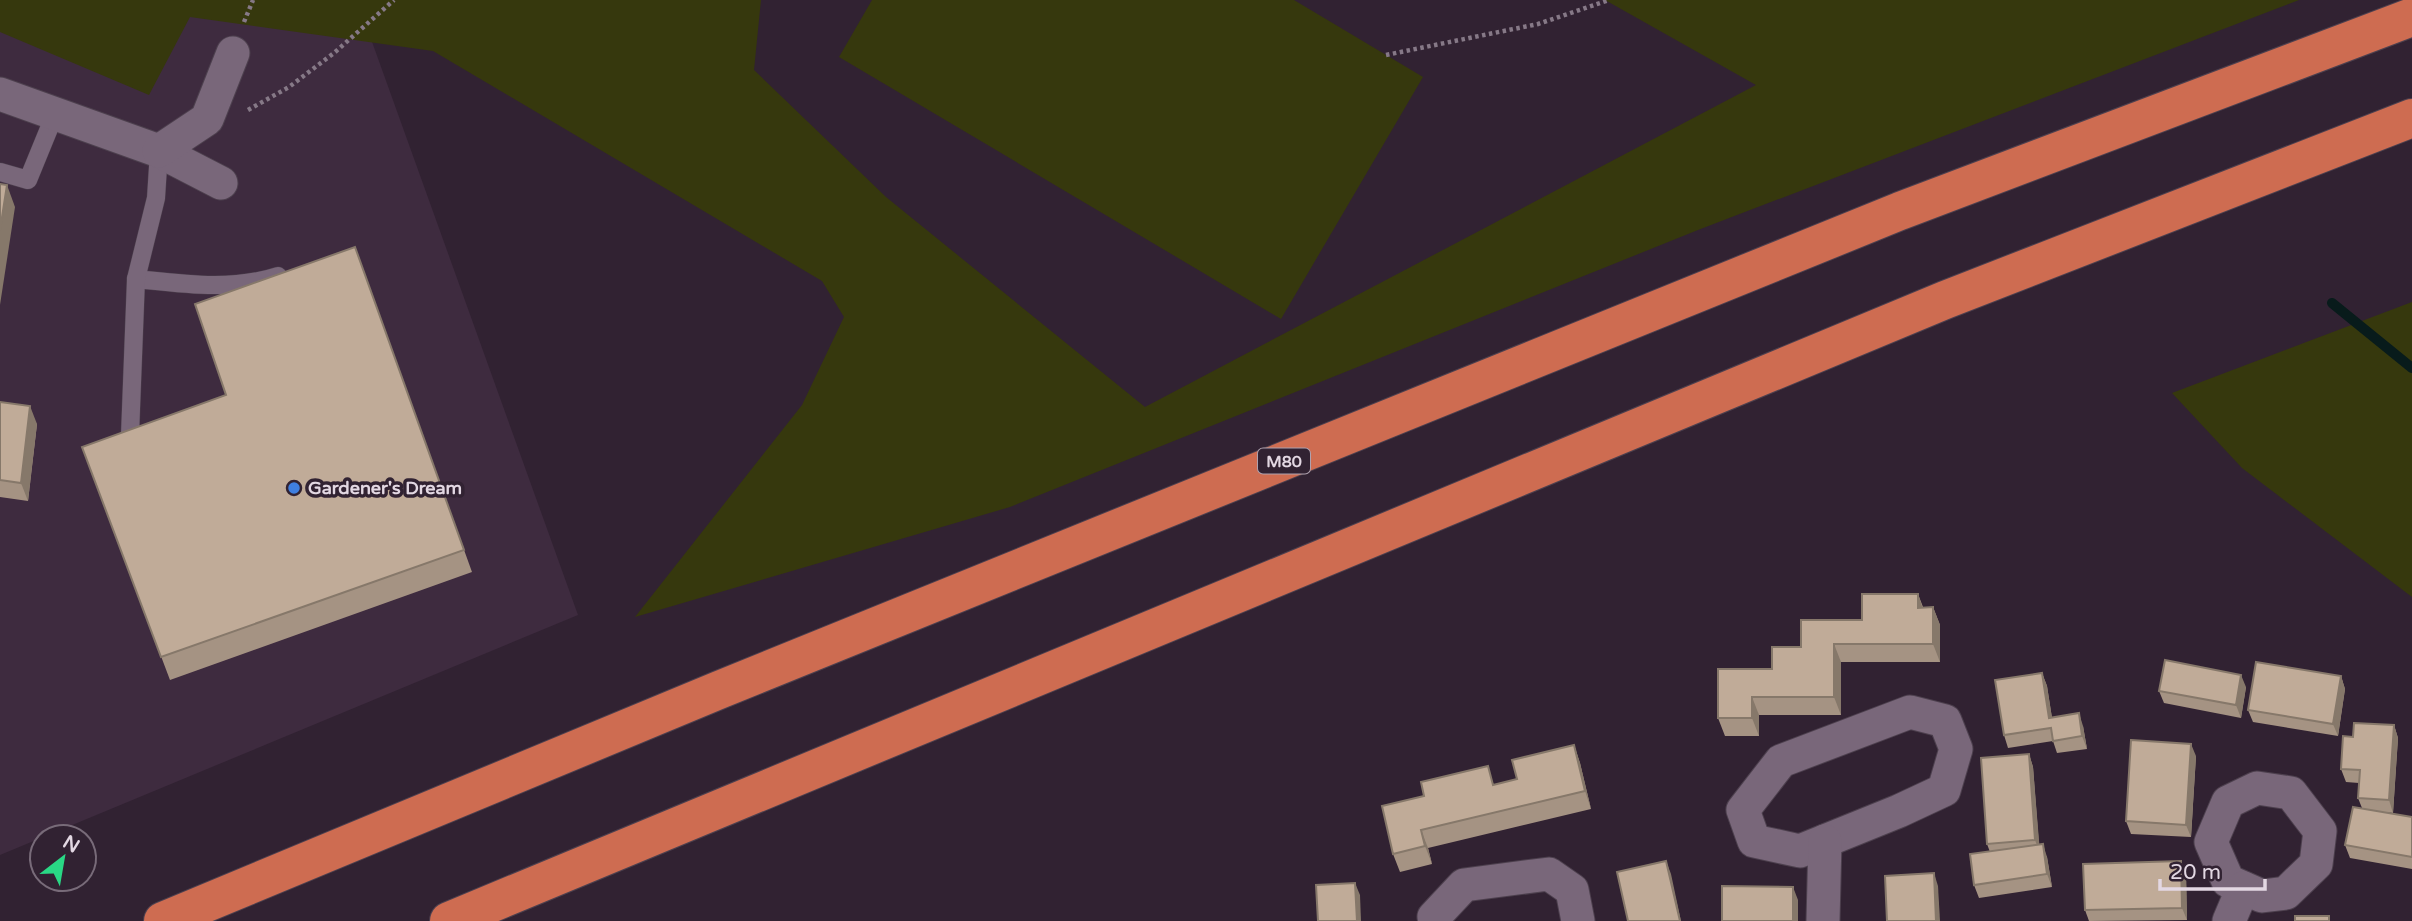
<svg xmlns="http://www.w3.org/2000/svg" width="2412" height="921" viewBox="0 0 2412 921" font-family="'Varela Round',sans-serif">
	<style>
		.built { fill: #3e2b3f }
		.green { fill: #36380d }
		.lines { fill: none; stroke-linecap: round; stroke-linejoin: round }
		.stream { stroke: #081b1b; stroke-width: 10 }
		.service-casing { stroke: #4d404e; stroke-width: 19 }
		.minor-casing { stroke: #4d404e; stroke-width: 35 }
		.motorway-casing { stroke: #4d404e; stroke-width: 40 }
		.path { stroke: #867987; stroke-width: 4.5; stroke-dasharray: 3.5 3.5; stroke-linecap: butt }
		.service { stroke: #79677a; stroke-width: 18 }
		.minor { stroke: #79677a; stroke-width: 33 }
		.motorway { stroke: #ce6c51; stroke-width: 38 }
		.wall { fill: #a59383 }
		.shaded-wall { fill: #86786a }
		.building { fill: #c0ab98; stroke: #86786a; stroke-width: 2 }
		.shop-dot { fill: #3f7fe0; stroke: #312232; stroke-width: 2.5 }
		.labels { text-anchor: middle; stroke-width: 7; stroke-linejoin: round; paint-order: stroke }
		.shield { fill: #312232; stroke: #aea1ae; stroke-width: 2 }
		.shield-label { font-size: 16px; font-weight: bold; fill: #e3d8e3 }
		.poi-label { font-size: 18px; font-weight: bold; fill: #e3d8e3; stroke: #312232; text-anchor: start }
	</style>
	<rect width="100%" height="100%" fill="#312232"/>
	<!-- built -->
	<path class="built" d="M0,0H357L578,615L0,855Z"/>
	<!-- green -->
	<g class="green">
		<path d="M0,0H761L754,70L886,197L1145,407L1756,85L1605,0H2299L1698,230L1010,507L635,617L802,405L844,317L822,281L433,51L190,17L149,95L0,32Z"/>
		<path d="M872,0H1294L1423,77L1281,319L839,57Z"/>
		<path d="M2412,302V597L2242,468L2172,393Z"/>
	</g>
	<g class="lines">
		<!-- stream -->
		<path class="stream" d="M2332,303L2412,368"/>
		<defs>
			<g id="service">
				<path d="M0,172L28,180L55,114"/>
				<path d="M136,279C184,284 232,291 278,276"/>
				<path d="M130,435L136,279L156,198L159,151"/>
			</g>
			<g id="minor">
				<path d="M0,94L159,151L221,183"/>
				<path d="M159,151L207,119L233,53"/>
				<path d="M1910,712L1945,721L1956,749L1944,790L1899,811L1800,851L1754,841L1743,810L1781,761Z"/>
				<path d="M2257,788L2291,793L2320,831L2316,864L2286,893L2262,896L2228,881L2211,842L2228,802Z"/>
				<path d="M1435,921L1434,917L1464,885L1549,874L1572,890L1578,921"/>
				<path d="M1823,921L1825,841"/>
				<path d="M2229,921L2243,888"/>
			</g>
			<g id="motorway">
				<path d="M163,921L719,690L1900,211L2412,17"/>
				<path d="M449,921L1945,300L2412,118"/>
			</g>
		</defs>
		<!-- service casing -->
		<use href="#service" class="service-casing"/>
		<!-- minor casing -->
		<use href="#minor" class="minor-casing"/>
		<!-- motorway casing -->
		<use href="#motorway" class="motorway-casing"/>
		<!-- path -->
		<g class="path">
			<path d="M244,22L253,0"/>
			<path d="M1386,55L1538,24L1609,0"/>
			<path d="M248,110L289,87L334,53L394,0"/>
		</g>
		<!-- service -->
		<use href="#service" class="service"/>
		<!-- minor -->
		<use href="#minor" class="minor"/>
		<!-- motorway -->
		<use href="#motorway" class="motorway"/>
	</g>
	<!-- wall -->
	<g class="wall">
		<path d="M355,247L472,572L170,680L82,447L226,395Z"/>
		<path d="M0,402L37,424L28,501L0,497Z"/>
		<path d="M1918,594L1923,607H1933L1940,625V662H1841V715H1759V736H1725L1718,718L1772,669L1801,647Z"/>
		<path d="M2042,673L2047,686L2052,718L2083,726L2087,749L2057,753L2053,741L2008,748L2004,735Z"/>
		<path d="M2341,676L2345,689L2338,736L2253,722L2248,710Z"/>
		<path d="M2246,687L2241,718L2164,703L2159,691Z"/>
		<path d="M2394,725L2398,738L2393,813L2385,812L2412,817V869L2350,858L2345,845L2362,808L2358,798L2359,783L2346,782L2341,769L2353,737Z"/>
		<path d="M1574,745L1580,763L1591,809L1428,848L1432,864L1400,872L1393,854L1382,806L1495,785L1517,779Z"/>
		<path d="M2029,754L2033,767L2039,845L2047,857L2052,887L1979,898L1974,885L1990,852L1987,844Z"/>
		<path d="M2196,756L2191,837L2131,834L2126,821Z"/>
		<path d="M2186,874L2187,920L2089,921L2085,910Z"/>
	</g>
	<!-- shaded-wall -->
	<g class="shaded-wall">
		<path d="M7,185L15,207L0,305V230Z"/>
		<path d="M30,406L37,424L28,501L21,483Z"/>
		<path d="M1918,594L1924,612L1918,608Z"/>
		<path d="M1933,607L1940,625V662L1933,644Z"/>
		<path d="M1834,644L1841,662V715L1834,697Z"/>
		<path d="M2042,673L2047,686L2054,731L2049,718Z"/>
		<path d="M2241,675L2246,687L2241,718L2236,705Z"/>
		<path d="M2341,676L2345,689L2338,736L2333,724Z"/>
		<path d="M1752,697L1759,715V736L1752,718Z"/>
		<path d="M2079,713L2083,726L2087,749L2082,736Z"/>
		<path d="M2394,725L2398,738L2393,813L2389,800Z"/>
		<path d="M2191,744L2196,756L2191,837L2186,825Z"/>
		<path d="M1574,745L1580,763L1591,809L1585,791Z"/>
		<path d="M2029,754L2033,767L2040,853L2035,840Z"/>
		<path d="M1421,830L1428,848L1432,864L1425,846Z"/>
		<path d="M2043,844L2047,857L2052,887L2047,874Z"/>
		<path d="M1666,861L1671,874L1681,921H1680Z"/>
		<path d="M2181,861L2186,874L2187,920L2182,908Z"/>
		<path d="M1934,873L1938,886L1940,921H1936Z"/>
		<path d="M1355,883L1360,895L1361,921H1357Z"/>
		<path d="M1793,887L1798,900V921H1793Z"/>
	</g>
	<!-- building -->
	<g class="building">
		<path d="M0,184L7,185L0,230Z"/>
		<path d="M355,247L464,550L161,657L82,447L226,395L195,304Z"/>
		<path d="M0,402L30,406L21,483L0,480Z"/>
		<path d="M1862,594H1918V608L1933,607V644H1834V697H1752V718H1718V669H1772V647H1801V620H1862Z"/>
		<path d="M2165,660L2241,675L2236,705L2159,691Z"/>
		<path d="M2256,662L2341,676L2333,724L2248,710Z"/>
		<path d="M2042,673L2049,718L2079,713L2082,736L2053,741L2051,728L2004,735L1995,680Z"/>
		<path d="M2354,723L2394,725L2389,800L2358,798L2360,770L2341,769L2343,736L2353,737Z"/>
		<path d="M2131,740L2191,744L2186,825L2126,821Z"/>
		<path d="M1574,745L1585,791L1421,830L1425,846L1393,854L1382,806L1424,796L1421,782L1488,766L1493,785L1517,779L1512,760Z"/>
		<path d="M2029,754L2035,840L1987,844L1981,758Z"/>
		<path d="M2353,807L2412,817V857L2345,845Z"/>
		<path d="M2043,844L2047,874L1974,885L1970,854Z"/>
		<path d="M1666,861L1680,921H1628L1617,872Z"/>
		<path d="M2181,861L2182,908L2085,910L2083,864Z"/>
		<path d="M1934,873L1936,921H1887L1885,876Z"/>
		<path d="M1355,883L1357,921H1318L1316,885Z"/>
		<path d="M1722,886L1793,887V921H1722Z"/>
		<rect x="2295" y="916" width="34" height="5"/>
	</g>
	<!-- markers -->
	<circle class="shop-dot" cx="294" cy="488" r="7"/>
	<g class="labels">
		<!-- shield labels -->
		<rect class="shield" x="1258" y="448.5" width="52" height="25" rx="5"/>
		<g class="shield-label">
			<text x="1284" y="467">M80</text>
		</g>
		<!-- poi labels -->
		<g class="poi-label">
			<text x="308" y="494">Gardener's Dream</text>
		</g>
	</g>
	<!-- north arrow -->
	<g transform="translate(63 858) rotate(31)"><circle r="33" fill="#312232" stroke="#786b79" stroke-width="2"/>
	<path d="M0-5L12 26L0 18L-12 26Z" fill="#29d885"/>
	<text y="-10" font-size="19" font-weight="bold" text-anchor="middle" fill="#e3d8e3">N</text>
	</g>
	<!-- scale -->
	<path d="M2160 879v10h105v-10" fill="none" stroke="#e3d8e3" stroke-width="3.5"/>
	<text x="2170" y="879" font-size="21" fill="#e3d8e3" stroke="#312232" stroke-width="5" paint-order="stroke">20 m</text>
</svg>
